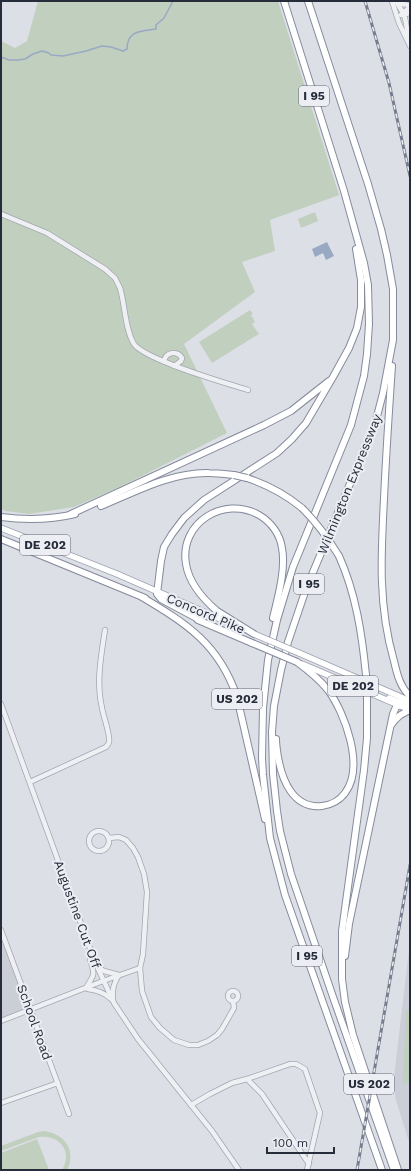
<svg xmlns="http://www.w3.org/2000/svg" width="411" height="1171" viewBox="0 0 411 1171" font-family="'Work Sans',sans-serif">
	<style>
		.built { fill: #cbced7 }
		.green { fill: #c1cfbe }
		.water { fill: #99a9c4 }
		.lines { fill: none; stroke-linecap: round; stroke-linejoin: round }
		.stream { stroke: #99a9c4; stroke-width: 1.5 }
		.minor-casing { stroke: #a3a6af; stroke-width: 6 }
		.major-casing { stroke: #9da3b1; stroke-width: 7 }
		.highway-casing { stroke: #858b9c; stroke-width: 8 }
		.minor { stroke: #eff0f4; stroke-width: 4.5 }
		.major { stroke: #fff; stroke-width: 5.5 }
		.highway { stroke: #fff; stroke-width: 6 }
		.rail-casing { stroke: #777d8e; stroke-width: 3 }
		.rail { stroke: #eceef4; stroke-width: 1.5; stroke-dasharray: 4.5; stroke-linecap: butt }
		.major-bridge-casing { stroke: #9da3b1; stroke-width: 7; stroke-linecap: butt }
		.highway-bridge-casing { stroke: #858b9c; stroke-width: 8; stroke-linecap: butt }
		.major-bridge { stroke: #fff; stroke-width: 5.5 }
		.highway-bridge { stroke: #fff; stroke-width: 6 }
		.labels { text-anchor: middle; stroke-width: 4; stroke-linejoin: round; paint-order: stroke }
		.shield { fill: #eceef4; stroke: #626672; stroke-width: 1 }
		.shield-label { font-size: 12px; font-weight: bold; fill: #272c3b }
		.street-label { font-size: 13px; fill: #272c3b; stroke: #eceef4 }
	</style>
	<rect width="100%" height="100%" fill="#dddfe6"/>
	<!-- built -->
	<g class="built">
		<path d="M1,930L30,1010L1,1021Z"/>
		<path d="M410,942V1145L395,1097L394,1077Z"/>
	</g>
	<!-- green -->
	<g class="green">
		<path d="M38,1H278L339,195L270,220L275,251L242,262L255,292L184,344L227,433L122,486L74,507L29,514L6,511L1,509V41L15,48L27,41Z"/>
		<path d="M315,212L318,221L301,228L298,219Z"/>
		<path d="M250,310L253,314L251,315L255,322L252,324L259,334L212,363L199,342Z"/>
		<path d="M406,1010H410V1084L403,1083Z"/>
		<path d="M44,1131C60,1133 73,1144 70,1161C70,1164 68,1167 68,1170H62C73,1152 60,1134 39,1137L1,1151V1146L38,1132Z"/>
		<path d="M37,1139L49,1170H1V1153Z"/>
	</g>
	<!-- water -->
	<path class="water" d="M327,242L334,256L326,260L323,253L315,257L312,249Z"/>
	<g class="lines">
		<!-- stream -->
		<path class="stream" d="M1,57L9,60H18L25,59L33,54L42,51L49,53L51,55L63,56L86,51L102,46L111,47L123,51L127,49C127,30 142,31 156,29V25L164,18L173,1"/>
		<defs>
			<g id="minor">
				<path d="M392,1L399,23L410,46"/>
				<path d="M396,1L403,13L405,18L409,40"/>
				<path d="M397,1L402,4L410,5"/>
				<path d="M402,14L410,7"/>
				<path d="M401,15L410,13"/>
				<path d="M1,214L47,233L105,269L115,278L120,288C125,304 125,330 134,344C145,360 226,383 248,390"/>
				<path d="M164,361C166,352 177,350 182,358L181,361L174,366"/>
				<path d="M1,704L95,962L114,1003L138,1039L212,1131L239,1170"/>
				<path d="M30,782L106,747C107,745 109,744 109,742C111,737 103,715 102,708C96,682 101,656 105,630"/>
				<circle cx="99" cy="841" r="10"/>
				<path d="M109,838L119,837L126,840L133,848L138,857L144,874L147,892L143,954L140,968L142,991L151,1017L160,1028L174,1040L189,1045H198L208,1041L217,1035L222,1029L234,1008L233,1001"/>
				<path d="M1,930L69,1114"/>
				<path d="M98,967L104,971L119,975C113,983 112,990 113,999"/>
				<path d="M86,988C95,973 95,976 90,959L92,953"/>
				<path d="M88,989C96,990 105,993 111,999"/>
				<circle cx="233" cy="996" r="5"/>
				<path d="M1,1021L103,981L140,968"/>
				<path d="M247,1079L262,1094L309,1164"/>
				<path d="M1,1103L58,1083"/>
				<path d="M191,1105L210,1094L232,1083L247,1079L290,1064H296L305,1069L320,1113L307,1170"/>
			</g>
			<g id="major">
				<path d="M1,528L117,574L241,628"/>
				<path d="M299,653L410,701"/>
				<path d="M302,664L410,710"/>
				<path d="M389,698L410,706"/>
			</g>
			<g id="highway">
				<path d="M284,1L344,191L364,263L368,285L369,324L367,354L364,376L351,425L293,567L277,620L268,660L263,708L262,758L263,775L270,838L285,895L382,1170"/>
				<path d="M308,1L368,184L381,229L387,255L393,289V340L383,393L375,424L306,589L288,642L281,670L274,706L272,732L273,774L277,811L280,831L291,874L333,997L394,1170"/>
				<path d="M392,366C389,410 386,454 384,499C381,555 378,606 394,661C397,674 400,687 410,696"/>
				<path d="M247,478C268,485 285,494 302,508"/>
				<path d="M101,506C135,492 171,472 209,473C217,473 225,474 234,475"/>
				<path d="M71,514L264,425L291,411L329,381"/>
				<path d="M1,517C26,520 50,520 75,514"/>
				<path d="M1,539L145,598"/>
				<path d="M339,556C356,594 362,634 366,675"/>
				<path d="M142,597C187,624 219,644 237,697L265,819"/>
				<path d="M198,620L252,643"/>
				<path d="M202,621L161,599L157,594L161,561L164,547L172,534L184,518L204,500L277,453L292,439L306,423L333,377L349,348L357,328L361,307V280L356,249"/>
				<path d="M254,634L217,611C203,599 189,583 186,564C179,523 224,495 259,515C271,522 280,534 282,548C286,569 278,597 273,618"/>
				<path d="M367,698V738L364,770L342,931V979L345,1002L353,1035L398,1170"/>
				<path d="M392,724C397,716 402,714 410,710"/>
				<path d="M276,739C276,745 277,751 278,757C282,780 293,809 322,806C331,805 340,800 345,793C365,767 345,713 328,690C319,679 308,670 297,662"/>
				<path d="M345,956L349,924L393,714L396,707L404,703"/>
			</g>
		</defs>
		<!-- minor casing -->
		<use href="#minor" class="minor-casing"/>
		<!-- major casing -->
		<use href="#major" class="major-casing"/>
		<!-- highway casing -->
		<use href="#highway" class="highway-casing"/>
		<!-- minor -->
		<use href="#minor" class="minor"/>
		<!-- major -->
		<use href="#major" class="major"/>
		<!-- highway -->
		<use href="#highway" class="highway"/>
		<defs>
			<g id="rail">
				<path d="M365,1L389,83L410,176"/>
				<path d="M357,1170L410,865"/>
			</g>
		</defs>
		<!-- rail casing -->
		<use href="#rail" class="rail-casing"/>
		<!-- rail -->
		<use href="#rail" class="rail"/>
		<defs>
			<path id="major-bridge" d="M254,634L299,653"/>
			<g id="highway-bridge">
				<path d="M234,475L247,478"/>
				<path d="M302,508C317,523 328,538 339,556"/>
				<path d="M252,643L297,662"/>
				<path d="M366,675L367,698"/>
			</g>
		</defs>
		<!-- major-bridge casing -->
		<use href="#major-bridge" class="major-bridge-casing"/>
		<!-- highway-bridge casing -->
		<use href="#highway-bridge" class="highway-bridge-casing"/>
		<!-- major-bridge -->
		<use href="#major-bridge" class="major-bridge"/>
		<!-- highway-bridge -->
		<use href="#highway-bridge" class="highway-bridge"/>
	</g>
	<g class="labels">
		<!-- shield labels -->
		<g class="shield">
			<rect x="299" y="86" width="30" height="20" rx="3"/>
			<rect x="20" y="535" width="50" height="20" rx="3"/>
			<rect x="294" y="574" width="30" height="20" rx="3"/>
			<rect x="328" y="676" width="50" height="20" rx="3"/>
			<rect x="212" y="689" width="50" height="20" rx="3"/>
			<rect x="292" y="946" width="30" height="20" rx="3"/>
			<rect x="344" y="1074" width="50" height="20" rx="3"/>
		</g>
		<g class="shield-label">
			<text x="314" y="100">I 95</text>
			<text x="45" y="549">DE 202</text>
			<text x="309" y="588">I 95</text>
			<text x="353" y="690">DE 202</text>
			<text x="237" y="703">US 202</text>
			<text x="307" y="960">I 95</text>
			<text x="369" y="1088">US 202</text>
		</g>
		<!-- street labels -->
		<g class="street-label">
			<text transform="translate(349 484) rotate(-68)" y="5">Wilmington Expressway</text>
			<text transform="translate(206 613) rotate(23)" y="5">Concord Pike</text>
			<text transform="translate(78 914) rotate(70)" y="5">Augustine Cut Off</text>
			<text transform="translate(35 1022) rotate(70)" y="5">School Road</text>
		</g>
	</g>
	<!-- border -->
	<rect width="411" height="1171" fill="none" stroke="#272c3b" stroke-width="4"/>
	<!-- scale -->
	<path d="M267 1147v6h67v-6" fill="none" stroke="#272c3b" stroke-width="2"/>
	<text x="273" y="1147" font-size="12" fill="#272c3b" stroke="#eceef4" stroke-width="3" paint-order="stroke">100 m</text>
</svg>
